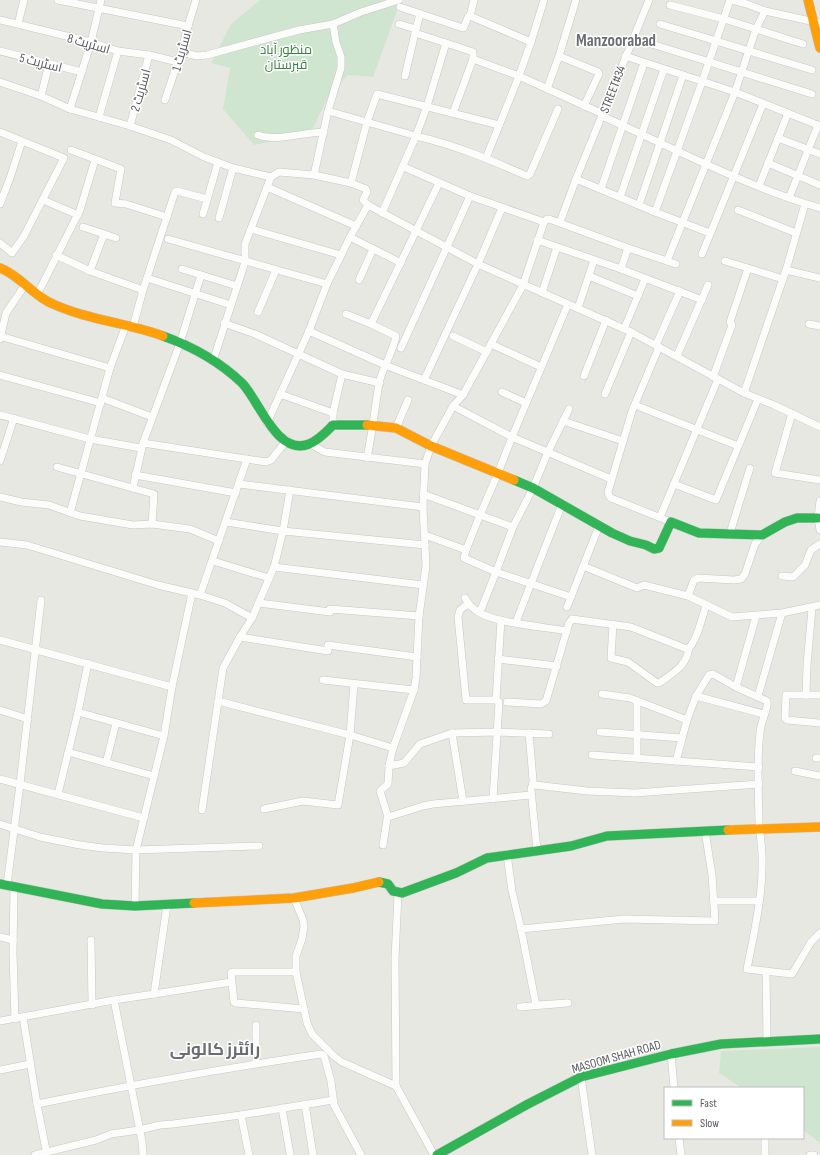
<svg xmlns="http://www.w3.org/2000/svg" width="820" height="1155" viewBox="0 0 820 1155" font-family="'Sofia Sans Condensed',Cairo,sans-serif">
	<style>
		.green { fill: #d0e5d0 }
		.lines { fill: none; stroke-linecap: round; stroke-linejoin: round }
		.street-casing { stroke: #c6c6c5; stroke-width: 8 }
		.fast-casing { stroke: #c5c5c4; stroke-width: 10 }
		.slow-casing { stroke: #c5c5c4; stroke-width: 10 }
		.street { stroke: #fcfcfb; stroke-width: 7 }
		.fast { stroke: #30b455; stroke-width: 9 }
		.slow { stroke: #ff9f0a; stroke-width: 9 }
		.labels { text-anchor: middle; stroke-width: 3; stroke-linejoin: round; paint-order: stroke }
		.street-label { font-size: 13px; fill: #595b60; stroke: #fff }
		.park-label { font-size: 13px; fill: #388043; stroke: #fff }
		.district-label { font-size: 17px; font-weight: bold; fill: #6a6d72; stroke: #fff }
	</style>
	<rect width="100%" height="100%" fill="#e8e8e3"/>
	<!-- green -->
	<g class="green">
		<path d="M260,0H401L373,77L348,75L330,93L310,134L254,145L223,109L230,68L211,63L231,24Z"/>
		<path d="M820,1047V1143L803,1130V1088H742L719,1073L721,1051Z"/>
	</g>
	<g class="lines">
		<defs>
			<g id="street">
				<path d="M58,0L188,26"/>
				<path d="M731,0L747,4L765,11L820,23"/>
				<path d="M670,5L724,19L803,44"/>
				<path d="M400,7L463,28L464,27L468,17L470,16"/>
				<path d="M0,20L91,42L118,51L149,55L178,62"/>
				<path d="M18,24L24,0"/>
				<path d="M399,24L416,29"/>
				<path d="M660,24L812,70"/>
				<path d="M415,33L446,43L427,106L416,136C455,145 491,160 527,176L530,174L558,109"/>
				<path d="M642,41L812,94"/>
				<path d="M531,42L544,0"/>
				<path d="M446,43L473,52V59"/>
				<path d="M0,51L82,72"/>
				<path d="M181,52L197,56L207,55L299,30L333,24L361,12L399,0"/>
				<path d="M559,56L576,0"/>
				<path d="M625,56L735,92L820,126"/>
				<path d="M405,76L415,33L420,14"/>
				<path d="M0,82L41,96L70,109L130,126L171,140L204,157L233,168L271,177"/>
				<path d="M547,89L559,56L598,72L599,74L584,106"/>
				<path d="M41,96L49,64"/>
				<path d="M165,100L181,52L188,26L196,0"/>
				<path d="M70,109L91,42L101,0"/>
				<path d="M328,111L416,136L382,213"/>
				<path d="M453,113L473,59L519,76L531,42L470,16L474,0"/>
				<path d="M602,116C673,148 745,186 820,208"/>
				<path d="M99,117L118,51"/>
				<path d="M130,126L149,55"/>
				<path d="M0,132L64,158L24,236L12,253L0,243"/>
				<path d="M258,135C277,142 304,132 324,132"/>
				<path d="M778,138L820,154"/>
				<path d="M71,150L121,169L115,203L126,204L167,217"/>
				<path d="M486,158L519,76L603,114"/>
				<path d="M768,163L820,185"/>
				<path d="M404,167L470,196L544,222"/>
				<path d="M314,175L328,111L341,68V57L336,42L333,24"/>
				<path d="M576,179L655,212L710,233"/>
				<path d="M351,183L367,122L377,94L499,125"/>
				<path d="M759,186L788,113"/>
				<path d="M267,187L356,226"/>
				<path d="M601,189L644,63"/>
				<path d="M620,197L664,69"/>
				<path d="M789,198L818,125"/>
				<path d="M43,200L78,215"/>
				<path d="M0,204L10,178L22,141"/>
				<path d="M639,205L683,75"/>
				<path d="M738,210L796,233"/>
				<path d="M655,212L702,82L730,0"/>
				<path d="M203,214L218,162"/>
				<path d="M219,218L233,168"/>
				<path d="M560,222L576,179L649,0"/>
				<path d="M83,227L116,238"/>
				<path d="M251,229L341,255"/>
				<path d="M350,237L401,263"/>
				<path d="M168,239L327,284"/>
				<path d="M537,240L621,269L702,300"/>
				<path d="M702,254L763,104"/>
				<path d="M56,255L90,271L143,290"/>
				<path d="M667,261L735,92L756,29L765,11"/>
				<path d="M725,261L783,279"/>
				<path d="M182,269L237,286"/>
				<path d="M621,269L628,248"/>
				<path d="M786,270L820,278"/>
				<path d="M90,271L104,234"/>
				<path d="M589,276L638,296"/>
				<path d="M147,278L231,305"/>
				<path d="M359,280L373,249"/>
				<path d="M542,293L557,247"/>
				<path d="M37,295L80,210L95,160"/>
				<path d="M568,304L512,437L498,473L480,515L466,550L464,558L496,572L571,597"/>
				<path d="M578,308L594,260"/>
				<path d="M258,312L276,270"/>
				<path d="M346,314L371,324L396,336C393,352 383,367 379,383C375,408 372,433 367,458"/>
				<path d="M224,323L255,334L342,374L380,383"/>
				<path d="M371,324L439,183"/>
				<path d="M809,324L820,326"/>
				<path d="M133,327L143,290L175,192L177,191L207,199"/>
				<path d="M624,329L645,279"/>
				<path d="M309,331L385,365L463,395"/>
				<path d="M0,336L110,368"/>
				<path d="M453,336L487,352"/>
				<path d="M0,339L6,313L25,285"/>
				<path d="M491,344L541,367"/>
				<path d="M656,345L680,291"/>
				<path d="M659,347L632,411L608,492L609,496L611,498L671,522"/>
				<path d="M401,348L470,196"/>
				<path d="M677,356L708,285"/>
				<path d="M213,361L245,262V244L271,177L279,172L314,175L351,183L366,189L367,192L363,200L368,205"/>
				<path d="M0,375L101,403"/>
				<path d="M584,376L606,320"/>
				<path d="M713,377L732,325L730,322L748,268"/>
				<path d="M424,380L478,264L502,208"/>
				<path d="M502,392L526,403"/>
				<path d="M744,393L786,270L805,204"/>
				<path d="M280,394L333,413"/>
				<path d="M605,394L631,332"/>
				<path d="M102,398L152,417"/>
				<path d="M635,405L738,446"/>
				<path d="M453,406L512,437L611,479"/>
				<path d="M792,413L775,473L820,480"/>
				<path d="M0,415L90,439L141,448"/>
				<path d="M563,421L623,441"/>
				<path d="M267,423L309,331L327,284L350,237L368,205L478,264L631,332L744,393L774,405L820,427"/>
				<path d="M333,425V413L342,374"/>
				<path d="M396,428L408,400"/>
				<path d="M143,443L266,462L271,460L287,440"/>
				<path d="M312,445L325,452L425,464"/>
				<path d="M0,461L14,418"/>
				<path d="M57,467L154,494L152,524"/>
				<path d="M135,475L236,493"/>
				<path d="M239,484L423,507"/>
				<path d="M674,484L716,500L758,399"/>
				<path d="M133,488L143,443L180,343L201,275"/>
				<path d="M423,494L513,527"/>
				<path d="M0,497L21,502L49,505L80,516L133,525L152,524L190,529L219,541"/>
				<path d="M820,501L818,518L820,530"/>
				<path d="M70,513L110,368L126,325"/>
				<path d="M660,517L718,379"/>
				<path d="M226,522L283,531L425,545"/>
				<path d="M730,533L750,468"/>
				<path d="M425,535L466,550"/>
				<path d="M0,542L27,545L158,585L200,595L225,603L252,618"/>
				<path d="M213,561L269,578"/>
				<path d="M583,566L637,588L644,585L688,596L732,617L782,613L820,605"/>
				<path d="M274,567L423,585"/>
				<path d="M782,576L793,577L805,565L811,550L820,544"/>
				<path d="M200,595L247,459"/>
				<path d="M688,596L694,580L698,578L734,580L741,579L745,574L755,544L762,535"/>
				<path d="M465,598C468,604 472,608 478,612C495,623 545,627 567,631"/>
				<path d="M259,603L330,612V609L419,616"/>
				<path d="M468,604L460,610L458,617L466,700H497L499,702L493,799"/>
				<path d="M567,607L599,526"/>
				<path d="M480,612L496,572L513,527L533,488L548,452L569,409"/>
				<path d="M516,622L562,504"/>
				<path d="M613,624L611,658L628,662L657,683H659C674,672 686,667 689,648"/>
				<path d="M240,637L328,651V645L417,657"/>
				<path d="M0,640L172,687"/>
				<path d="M498,659L557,666"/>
				<path d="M323,680L414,690"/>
				<path d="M736,687L756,616"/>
				<path d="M602,694L630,698L687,720"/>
				<path d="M806,695L807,665L812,608"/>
				<path d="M820,695H786L785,718L787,720L820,723"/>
				<path d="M696,696L764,714"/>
				<path d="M758,696L782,613"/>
				<path d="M496,700L501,620"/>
				<path d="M218,701L350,735L393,748"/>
				<path d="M507,702L541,704L546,701L569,623L572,619L631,627L687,649C696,645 703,615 706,605"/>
				<path d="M637,702V758"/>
				<path d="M0,710L28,719"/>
				<path d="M78,712L164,736"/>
				<path d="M600,732L682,738"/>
				<path d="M452,733L463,801"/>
				<path d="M529,733L533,780V783L535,785L587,791L635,793L759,784"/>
				<path d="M68,752L154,776"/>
				<path d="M592,755L759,767"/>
				<path d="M816,758H820"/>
				<path d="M676,761L687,720L696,696L709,675L713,674L736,687L767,701C769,708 760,723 760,733C756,764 759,797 759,828C768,875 756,923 747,969L792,974L811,942L820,933"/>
				<path d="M106,763L116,723"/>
				<path d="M389,766L404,763L420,744L452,733L497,732L549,734"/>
				<path d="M795,771L820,776"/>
				<path d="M0,779L144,818"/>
				<path d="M533,783L531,789L537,850"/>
				<path d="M58,794L78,712L88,663"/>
				<path d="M264,809L303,801L338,805L350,735L354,684"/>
				<path d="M202,810L223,668L240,637L252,618L274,567L283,531L290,490"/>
				<path d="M388,817L423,806L433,804L531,795"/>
				<path d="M0,824L40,837L80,845L103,848L136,850L259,846"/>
				<path d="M383,845L387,819L388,817L380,791L388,784L389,766L393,748L414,690L416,678L419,616L426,566L423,507L425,464L431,446L453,406L463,395L523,285L544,222L547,219H549L628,248L676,264"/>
				<path d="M507,854L512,891L521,929L624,919L715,921L712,875L705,831"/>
				<path d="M7,885L20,784L41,600"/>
				<path d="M14,887L13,953L15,1019"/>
				<path d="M398,893L395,959L396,1086L434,1155"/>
				<path d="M294,898L303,920L304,926L302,939L296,956V972L307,1023L312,1034L335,1057L342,1062L396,1086"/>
				<path d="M714,901H759"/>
				<path d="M135,906L136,850L164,736L172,687L192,593"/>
				<path d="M0,937L13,940"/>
				<path d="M91,940L92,1005"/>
				<path d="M766,971L767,1041"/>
				<path d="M296,972H232L231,973L234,1002L236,1003L304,1009"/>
				<path d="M154,994L231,982"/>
				<path d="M114,1000L142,1141L143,1155"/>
				<path d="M520,1007L568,1003L536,1005L521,929"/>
				<path d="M23,1017L37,1104L47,1155"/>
				<path d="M0,1021L114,1000L154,994L167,905"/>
				<path d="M256,1025V1063"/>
				<path d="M671,1054L674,1088"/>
				<path d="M0,1070L30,1064"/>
				<path d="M581,1077L592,1155"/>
				<path d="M37,1104C131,1085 226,1068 321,1054L324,1056L331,1081L334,1105L361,1155"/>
				<path d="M305,1104L313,1155"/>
				<path d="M282,1108L290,1154"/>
				<path d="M241,1115L249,1155"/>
				<path d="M679,1138L681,1155"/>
				<path d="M765,1138V1155"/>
				<path d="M35,1155L96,1140L111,1134L139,1130L160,1125L173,1124L241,1115L333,1100"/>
				<path d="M810,1155H814"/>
			</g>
			<g id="fast">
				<path d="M163,336C191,346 220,362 242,383C259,400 277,457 309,444C319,440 326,432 333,425H367"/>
				<path d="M514,480L533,488L612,533L630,541L646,545L654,549L659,548L671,522L699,533L762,535L785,522L797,518H818"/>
				<path d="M379,882L388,884L393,891L402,893L456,873L487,858L571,846L607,836L728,830"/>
				<path d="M0,884L102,904L135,906L194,903"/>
				<path d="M437,1155L528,1104L581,1077L671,1054L721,1044L820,1039"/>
			</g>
			<g id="slow">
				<path d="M808,0L820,48"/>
				<path d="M0,268C21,276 33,296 53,304C88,320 128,323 163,336"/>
				<path d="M367,425L396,428L431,446L514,480"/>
				<path d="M728,830L820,827"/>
				<path d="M194,903L294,898L353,888L379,882"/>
			</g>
		</defs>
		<!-- street casing -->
		<use href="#street" class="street-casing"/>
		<!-- fast casing -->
		<use href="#fast" class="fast-casing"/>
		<!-- slow casing -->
		<use href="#slow" class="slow-casing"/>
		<!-- street -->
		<use href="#street" class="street"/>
		<!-- fast -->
		<use href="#fast" class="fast"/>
		<!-- slow -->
		<use href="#slow" class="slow"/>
	</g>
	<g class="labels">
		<!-- street labels -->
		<g class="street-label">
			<text transform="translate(89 43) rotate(16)" y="5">اسٹریٹ 8</text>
			<text transform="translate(181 50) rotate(-74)" y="5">اسٹریٹ 1</text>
			<text transform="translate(41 62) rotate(14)" y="5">اسٹریٹ 5</text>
			<text transform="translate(612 89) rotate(-69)" y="5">STREET#34</text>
			<text transform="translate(140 90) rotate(-74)" y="5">اسٹریٹ 2</text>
			<text transform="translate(616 1056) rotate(-16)" y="5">MASOOM SHAH ROAD</text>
		</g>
		<!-- park labels -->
		<g class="park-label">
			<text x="286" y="54">منظور آباد<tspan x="286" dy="15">قبرستان</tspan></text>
		</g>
		<!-- district labels -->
		<g class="district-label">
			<text x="616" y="46">Manzoorabad</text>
			<text x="215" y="1055">رائٹرز کالونی</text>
		</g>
	</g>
	<!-- legend -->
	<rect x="664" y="1087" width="140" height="52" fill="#ffffff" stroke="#bdbdbf"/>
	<rect x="672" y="1100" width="20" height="6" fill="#30b455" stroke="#bdbdbf"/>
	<text x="700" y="1107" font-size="12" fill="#595b60">Fast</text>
	<rect x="672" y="1120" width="20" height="6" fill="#ff9f0a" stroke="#bdbdbf"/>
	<text x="700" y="1127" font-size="12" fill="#595b60">Slow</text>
</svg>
